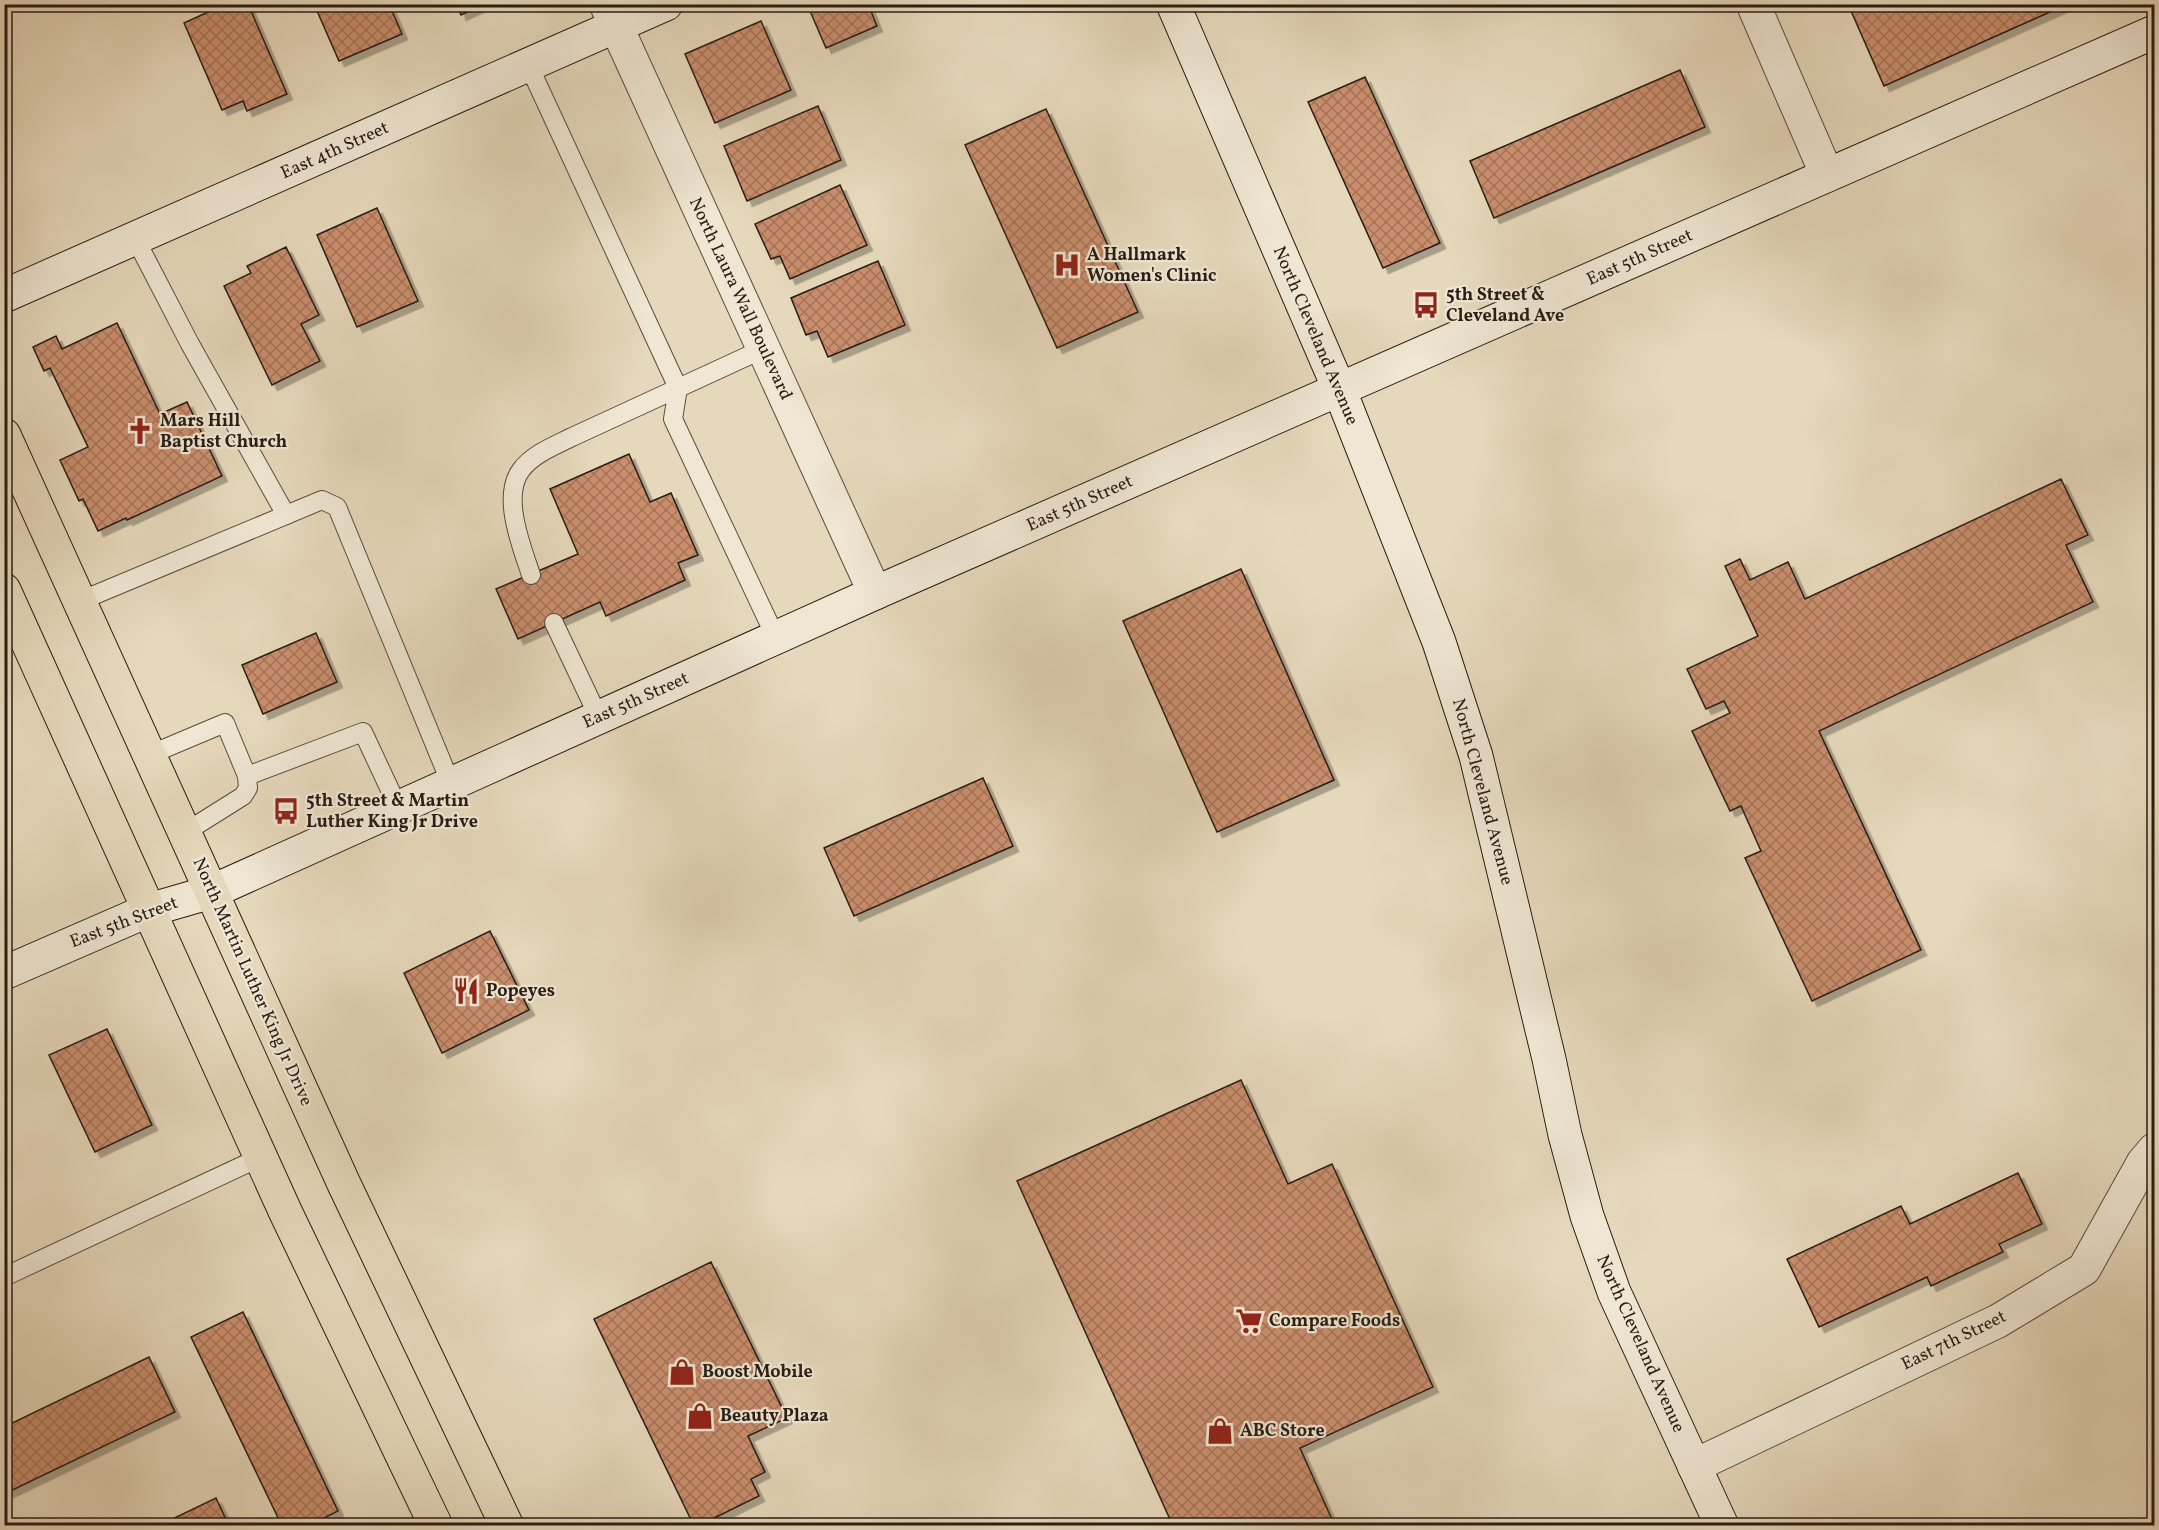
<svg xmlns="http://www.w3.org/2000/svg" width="2159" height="1530" font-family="Vollkorn,serif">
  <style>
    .building { fill: url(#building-cross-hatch); stroke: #281c14; stroke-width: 1.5; filter: url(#shadow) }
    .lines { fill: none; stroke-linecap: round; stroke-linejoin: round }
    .lane-casing { stroke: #584b3e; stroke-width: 20 }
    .street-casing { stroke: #584b3e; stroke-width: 35 }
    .secondary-casing { stroke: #281c14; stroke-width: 35 }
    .primary-casing { stroke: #281c14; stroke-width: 35 }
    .lane { stroke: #efe6d3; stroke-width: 18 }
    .street { stroke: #efe6d3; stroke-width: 33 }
    .secondary { stroke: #efe6d3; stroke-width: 33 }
    .primary { stroke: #e6d8bb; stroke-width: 33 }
    .labels { text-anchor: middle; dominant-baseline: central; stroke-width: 4.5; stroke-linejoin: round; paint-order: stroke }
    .street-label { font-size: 18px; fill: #281c14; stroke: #efe6d3 }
    .poi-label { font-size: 18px; font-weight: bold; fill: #281c14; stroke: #efe6d3; text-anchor: start }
  </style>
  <defs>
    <pattern id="building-cross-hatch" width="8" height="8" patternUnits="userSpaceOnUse" patternTransform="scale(1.5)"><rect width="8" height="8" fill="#ca8e6d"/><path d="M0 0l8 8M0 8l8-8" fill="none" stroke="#a47358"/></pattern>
    <filter id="shadow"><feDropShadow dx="5.5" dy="5.5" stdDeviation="0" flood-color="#0004"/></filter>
  </defs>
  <rect width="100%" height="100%" fill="#e6d8bb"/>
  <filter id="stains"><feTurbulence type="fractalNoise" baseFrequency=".00333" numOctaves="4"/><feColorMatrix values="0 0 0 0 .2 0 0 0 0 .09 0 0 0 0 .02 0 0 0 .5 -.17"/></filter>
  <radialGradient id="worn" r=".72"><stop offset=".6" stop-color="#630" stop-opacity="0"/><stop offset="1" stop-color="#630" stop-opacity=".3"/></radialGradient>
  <g class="building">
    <path d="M 226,4 L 248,4 L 287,94 L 247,111 L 243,101 L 222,110 L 184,23 Z"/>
    <path d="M 314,4 L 389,4 L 402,34 L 339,61 Z"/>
    <path d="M 457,4 L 484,4 L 461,15 Z"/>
    <path d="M 807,4 L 868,4 L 877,26 L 826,48 Z"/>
    <path d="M 1848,4 L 2068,4 L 1884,86 Z"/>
    <path d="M 761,21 L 791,90 L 715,123 L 685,54 Z"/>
    <path d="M 1680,70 L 1705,127 L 1494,218 L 1470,161 Z"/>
    <path d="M 1365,77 L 1440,243 L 1383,268 L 1308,102 Z"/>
    <path d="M 818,106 L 841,160 L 747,201 L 724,146 Z"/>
    <path d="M 1046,109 L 1138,312 L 1057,348 L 965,145 Z"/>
    <path d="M 840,185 L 867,245 L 790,279 L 780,256 L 771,259 L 755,224 Z"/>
    <path d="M 377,208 L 418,301 L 357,327 L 317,235 Z"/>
    <path d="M 286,247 L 319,315 L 301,324 L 320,361 L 272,385 L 224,286 L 251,273 L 247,266 Z"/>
    <path d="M 878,261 L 905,325 L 828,357 L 817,331 L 806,335 L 791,298 Z"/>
    <path d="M 117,323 L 160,414 L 187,402 L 222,476 L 127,520 L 126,518 L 98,531 L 83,499 L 79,501 L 60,460 L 88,447 L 50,368 L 44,371 L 33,347 L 56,336 L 62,349 Z"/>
    <path d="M 629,454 L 650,502 L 671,493 L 698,555 L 678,563 L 685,580 L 606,616 L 600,602 L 518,639 L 496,589 L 578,554 L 550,489 Z"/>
    <path d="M 2061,479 L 2088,535 L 2066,545 L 2093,602 L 1819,731 L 1921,950 L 1812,1001 L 1745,858 L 1761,851 L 1741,806 L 1730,811 L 1692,731 L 1730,713 L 1724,701 L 1706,709 L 1687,669 L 1758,636 L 1725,566 L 1740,559 L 1750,580 L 1788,562 L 1805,599 Z"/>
    <path d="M 1241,569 L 1334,780 L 1217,832 L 1123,621 Z"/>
    <path d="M 316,633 L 337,682 L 263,714 L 242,665 Z"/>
    <path d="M 983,778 L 1013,846 L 854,916 L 824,848 Z"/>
    <path d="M 490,931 L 529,1010 L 442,1053 L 404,973 Z"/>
    <path d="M 107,1029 L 152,1125 L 95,1152 L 49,1055 Z"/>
    <path d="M 1241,1080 L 1288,1184 L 1332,1164 L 1433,1387 L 1300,1448 L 1335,1526 L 1173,1526 L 1017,1181 Z"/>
    <path d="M 2018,1173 L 2042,1224 L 1999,1244 L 2003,1252 L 1931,1286 L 1927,1277 L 1819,1327 L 1787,1259 L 1901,1206 L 1910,1224 Z"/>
    <path d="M 711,1262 L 787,1418 L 748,1436 L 765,1472 L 751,1479 L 759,1496 L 698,1526 L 694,1526 L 594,1319 Z"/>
    <path d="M 243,1312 L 338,1511 L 308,1526 L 282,1526 L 191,1337 Z"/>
    <path d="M 149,1357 L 175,1412 L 4,1494 L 4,1427 Z"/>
    <path d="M 216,1498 L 229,1526 L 158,1526 Z"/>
  </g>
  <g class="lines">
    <defs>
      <g id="lane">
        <path d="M 529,66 L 678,388 L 673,419 L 776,638"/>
        <path d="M 135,238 L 190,344 L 286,515"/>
        <path d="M 531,575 C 522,547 501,497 521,470 C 533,454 554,446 572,437 L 763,349"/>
        <path d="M 80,601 L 322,500 L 337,507 L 451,784"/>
        <path d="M 554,623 L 599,718"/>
        <path d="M 149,755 L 225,723 L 247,776 L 363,732 L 398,807"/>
        <path d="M 184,833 L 243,796 L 248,788 L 247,776"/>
        <path d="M 4,1277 L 261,1157"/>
      </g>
      <g id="street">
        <path d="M 606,4 L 875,593"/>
        <path d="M 1753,4 L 1827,175"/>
        <path d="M 1694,1466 L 1998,1321 L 2084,1269 L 2143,1163 L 2154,1150"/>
      </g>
      <g id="secondary">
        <path d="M 1173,4 L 1340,391 L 1439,642 L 1476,756 L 1549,1059 L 1565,1135 L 1587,1216 L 1614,1292 L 1722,1526"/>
        <path d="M 4,296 L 666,4"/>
        <path d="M 4,973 L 149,910 L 211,892 L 875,593 L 2154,32"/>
      </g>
      <g id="primary">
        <path d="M 4,435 L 344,1184 L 507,1526"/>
        <path d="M 4,590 L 285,1211 L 436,1526"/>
      </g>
    </defs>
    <use href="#lane" class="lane-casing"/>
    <use href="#street" class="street-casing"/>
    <use href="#secondary" class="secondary-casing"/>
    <use href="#primary" class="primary-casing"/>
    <use href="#lane" class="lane"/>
    <use href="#street" class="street"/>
    <use href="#secondary" class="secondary"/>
    <use href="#primary" class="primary"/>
  </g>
  <defs>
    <symbol id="hospital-bare" viewBox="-9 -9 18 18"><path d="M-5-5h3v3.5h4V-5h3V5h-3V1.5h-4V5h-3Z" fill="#8f2418" stroke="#efe6d3" stroke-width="2.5" paint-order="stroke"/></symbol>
    <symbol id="bus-bare" viewBox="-9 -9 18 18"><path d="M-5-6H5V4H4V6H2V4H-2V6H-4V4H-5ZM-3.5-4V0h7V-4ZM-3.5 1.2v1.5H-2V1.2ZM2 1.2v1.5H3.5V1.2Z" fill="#8f2418" stroke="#efe6d3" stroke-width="2.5" paint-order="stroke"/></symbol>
    <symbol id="church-bare" viewBox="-9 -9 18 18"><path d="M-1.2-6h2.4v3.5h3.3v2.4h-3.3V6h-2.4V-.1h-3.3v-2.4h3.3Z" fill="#8f2418" stroke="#efe6d3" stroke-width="2.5" paint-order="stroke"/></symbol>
    <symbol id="restaurant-bare" viewBox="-9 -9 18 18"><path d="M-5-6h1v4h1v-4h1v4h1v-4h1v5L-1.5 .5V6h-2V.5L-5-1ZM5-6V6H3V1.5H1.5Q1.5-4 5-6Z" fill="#8f2418" stroke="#efe6d3" stroke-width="2.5" paint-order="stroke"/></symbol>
    <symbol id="supermarket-bare" viewBox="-9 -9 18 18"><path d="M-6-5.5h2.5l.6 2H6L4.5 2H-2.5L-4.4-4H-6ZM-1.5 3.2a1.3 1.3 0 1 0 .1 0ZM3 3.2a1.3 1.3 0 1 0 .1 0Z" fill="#8f2418" stroke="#efe6d3" stroke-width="2.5" paint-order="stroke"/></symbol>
    <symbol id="shop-bare" viewBox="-9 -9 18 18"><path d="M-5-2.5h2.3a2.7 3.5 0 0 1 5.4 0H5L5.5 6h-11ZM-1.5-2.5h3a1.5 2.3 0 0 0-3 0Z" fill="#8f2418" stroke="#efe6d3" stroke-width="2.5" paint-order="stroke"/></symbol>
  </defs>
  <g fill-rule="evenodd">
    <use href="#hospital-bare" x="1048" y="246" width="38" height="38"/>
    <use href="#bus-bare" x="1407" y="286" width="38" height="38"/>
    <use href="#church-bare" x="121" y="412" width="38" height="38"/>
    <use href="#bus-bare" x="267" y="792" width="38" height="38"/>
    <use href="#restaurant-bare" x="447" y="972" width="38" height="38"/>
    <use href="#supermarket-bare" x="1230" y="1302" width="38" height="38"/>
    <use href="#shop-bare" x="663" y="1353" width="38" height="38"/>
    <use href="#shop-bare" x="681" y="1397" width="38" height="38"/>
    <use href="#shop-bare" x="1201" y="1412" width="38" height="38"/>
  </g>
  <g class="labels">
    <g class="street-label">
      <text transform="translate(335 151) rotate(-24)">East 4th Street</text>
      <text transform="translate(1640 258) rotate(-24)">East 5th Street</text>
      <text transform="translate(740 299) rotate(65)">North Laura Wall Boulevard</text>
      <text transform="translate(1315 336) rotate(67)">North Cleveland Avenue</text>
      <text transform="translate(1080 504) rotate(-24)">East 5th Street</text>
      <text transform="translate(636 701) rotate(-24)">East 5th Street</text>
      <text transform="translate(1482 792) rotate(75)">North Cleveland Avenue</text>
      <text transform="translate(124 923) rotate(-21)">East 5th Street</text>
      <text transform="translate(252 982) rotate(66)">North Martin Luther King Jr Drive</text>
      <text transform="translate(1954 1341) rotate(-26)">East 7th Street</text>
      <text transform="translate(1640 1344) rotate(66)">North Cleveland Avenue</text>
    </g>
    <g class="poi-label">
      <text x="1087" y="255">A Hallmark<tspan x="1087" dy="21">Women's Clinic</tspan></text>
      <text x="1446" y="295">5th Street &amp;<tspan x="1446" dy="21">Cleveland Ave</tspan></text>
      <text x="160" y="421">Mars Hill<tspan x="160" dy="21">Baptist Church</tspan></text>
      <text x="306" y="801">5th Street &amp; Martin<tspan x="306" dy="21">Luther King Jr Drive</tspan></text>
      <text x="486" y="991">Popeyes</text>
      <text x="1269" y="1321">Compare Foods</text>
      <text x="702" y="1372">Boost Mobile</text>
      <text x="720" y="1416">Beauty Plaza</text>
      <text x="1240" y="1431">ABC Store</text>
    </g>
  </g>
  <rect width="2159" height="1530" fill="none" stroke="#e6d8bb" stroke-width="24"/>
  <rect x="6" y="6" width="2147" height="1518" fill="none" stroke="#281c14" stroke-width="3"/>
  <rect x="12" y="12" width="2135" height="1506" fill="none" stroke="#281c14" stroke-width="1.5"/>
  <rect width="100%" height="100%" filter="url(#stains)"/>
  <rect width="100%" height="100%" fill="url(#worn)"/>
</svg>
